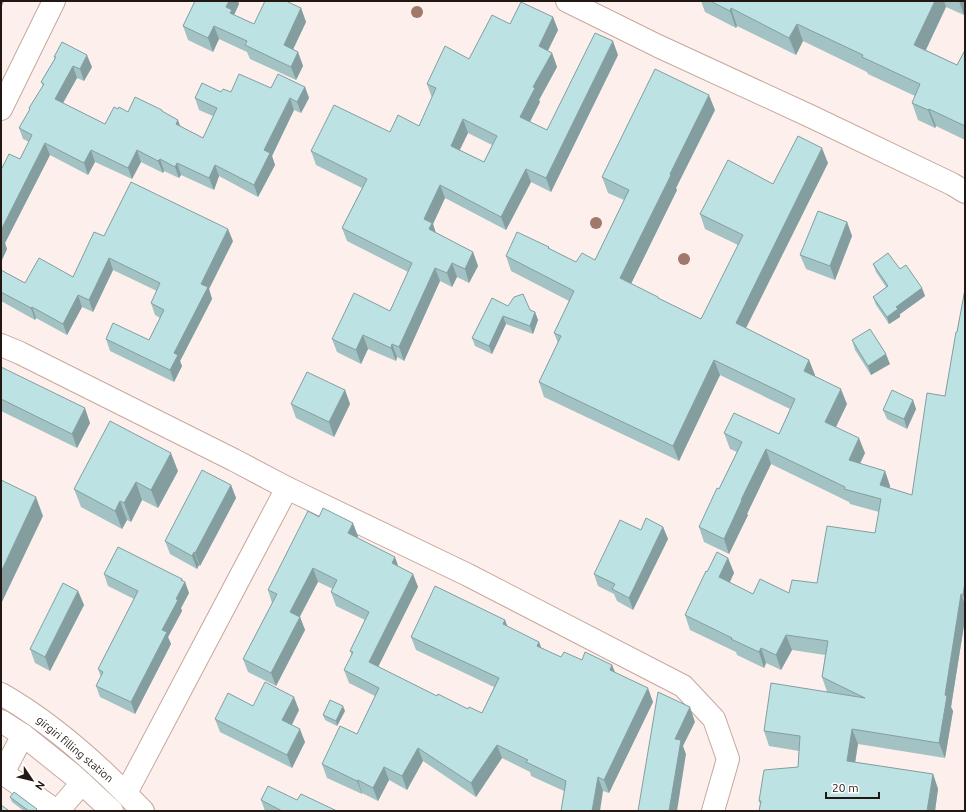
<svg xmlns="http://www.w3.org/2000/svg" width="966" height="812" font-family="Ubuntu,sans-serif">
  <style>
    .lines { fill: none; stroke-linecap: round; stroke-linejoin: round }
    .minor-casing { stroke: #c6a89d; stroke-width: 24 }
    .highway-casing { stroke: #c6a89d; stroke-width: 24 }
    .minor { stroke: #fff; stroke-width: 22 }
    .highway { stroke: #fff; stroke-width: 22 }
    .tree { fill: #a0796a }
    .wall { fill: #a3c2c4; fill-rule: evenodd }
    .shaded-wall { fill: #849ea0 }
    .building { fill: #bde2e4; stroke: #849ea0; fill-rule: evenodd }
    .labels { text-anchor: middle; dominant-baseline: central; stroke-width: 3.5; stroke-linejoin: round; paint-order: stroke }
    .street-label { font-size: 11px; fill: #221713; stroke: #fff }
  </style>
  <rect width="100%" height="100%" fill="#fdf0ec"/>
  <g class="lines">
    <defs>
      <g id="minor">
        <path d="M 567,1 L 658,46 L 810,116 L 952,184 L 965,192"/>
        <path d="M 1,109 L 54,1"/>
        <path d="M 1,345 L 20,353 L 234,460 L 287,488 L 468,575 L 683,686 L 714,719 L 728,759 L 713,811"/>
        <path d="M 23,735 L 3,773 L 56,811"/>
        <path d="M 126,793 L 287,488"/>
        <path d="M 58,811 L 82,783"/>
      </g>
      <g id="highway">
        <path d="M 1,694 C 54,724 101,767 143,811"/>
        <path d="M 1,721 L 23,735 L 73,775 L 112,811"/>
      </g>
    </defs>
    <use href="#minor" class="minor-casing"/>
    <use href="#highway" class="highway-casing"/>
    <use href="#minor" class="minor"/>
    <use href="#highway" class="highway"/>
  </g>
  <g class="tree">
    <circle cx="417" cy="12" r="6"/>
    <circle cx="596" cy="223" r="6"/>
    <circle cx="684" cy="259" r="6"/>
  </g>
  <g class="wall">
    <path d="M 195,1 L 238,1 L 239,4 L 234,15 L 254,24 L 301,8 L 306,22 L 293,49 L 298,52 L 303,66 L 296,80 L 250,59 L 247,52 L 219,39 L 213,52 L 188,40 L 183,26 Z"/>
    <path d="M 701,1 L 965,1 L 964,15 L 946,7 L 926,50 L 957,65 L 965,50 L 965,140 L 936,126 L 935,128 L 918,120 L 912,103 L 915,96 L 868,74 L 867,72 L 803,41 L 796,55 L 737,26 L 736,28 L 705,12 Z"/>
    <path d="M 553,17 L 558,30 L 548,51 L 552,53 L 557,67 L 539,100 L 540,102 L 530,122 L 547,130 L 618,55 L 551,192 L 531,182 L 506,230 L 445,198 L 433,224 L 436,233 L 473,252 L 478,266 L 469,283 L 457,277 L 452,287 L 440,281 L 404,361 L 397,357 L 396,361 L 368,349 L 361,364 L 337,352 L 332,339 L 390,311 L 408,272 L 347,241 L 342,228 L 362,188 L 316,165 L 311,151 L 419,126 L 432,98 L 427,84 L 469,59 L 510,24 ZM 468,133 L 492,145 L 484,162 L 460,150 Z"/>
    <path d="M 54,57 L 92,67 L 84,81 L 77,78 L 63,103 L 105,124 L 118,109 L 128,112 L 163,112 L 180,126 L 203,138 L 213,116 L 199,110 L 195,98 L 221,92 L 231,92 L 271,88 L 305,87 L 309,98 L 301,113 L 294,110 L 272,156 L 275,165 L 258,197 L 219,176 L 214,190 L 181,175 L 179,178 L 164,171 L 163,173 L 141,162 L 132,179 L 95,162 L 88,175 L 50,155 L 5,243 L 7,249 L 1,262 L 20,159 L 29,142 L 23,139 L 19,128 L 30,110 L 29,108 L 43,86 L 41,82 L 55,58 Z"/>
    <path d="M 715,110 L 676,188 L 677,190 L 631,284 L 658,297 L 659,299 L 701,319 L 738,245 L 705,229 L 700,214 L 773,184 L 828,163 L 746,328 L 809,360 L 815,376 L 847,404 L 836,427 L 865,453 L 860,464 L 885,471 L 890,486 L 890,488 L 912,495 L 945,396 L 965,289 L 965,619 L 951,707 L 953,711 L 945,758 L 858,744 L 855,762 L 933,774 L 938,789 L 935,811 L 759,811 L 760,804 L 759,801 L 798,767 L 799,751 L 769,746 L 764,731 L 827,692 L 822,677 L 825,655 L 792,650 L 781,670 L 766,663 L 764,668 L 737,655 L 736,652 L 690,630 L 685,615 L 707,572 L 728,558 L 734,573 L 729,582 L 753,594 L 789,593 L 817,583 L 875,533 L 879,512 L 850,504 L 849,502 L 771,464 L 747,514 L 748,515 L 729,554 L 704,542 L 699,527 L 719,489 L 737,452 L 730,449 L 724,433 L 779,434 L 790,409 L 720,375 L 679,461 L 544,397 L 539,382 L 558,343 L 554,333 L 569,301 L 511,271 L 506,256 L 549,247 L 550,249 L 576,262 L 595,260 L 624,200 L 608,193 L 602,177 Z"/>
    <path d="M 847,222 L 852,236 L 835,280 L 806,269 L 800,255 Z"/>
    <path d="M 104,236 L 233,241 L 209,289 L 212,299 L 180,361 L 182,366 L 174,382 L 110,351 L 106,339 L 149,340 L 160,318 L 155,315 L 151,303 L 157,291 L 113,270 L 93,312 L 82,307 L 67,335 L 36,318 L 35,320 L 1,301 L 1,270 L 25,283 L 73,277 Z"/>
    <path d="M 873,264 L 900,269 L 922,288 L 925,296 L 900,314 L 900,317 L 889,324 L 876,305 L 873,297 L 886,287 L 876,272 Z"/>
    <path d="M 508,306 L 530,310 L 535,312 L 538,320 L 533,334 L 506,324 L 492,354 L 475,346 L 472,338 Z"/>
    <path d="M 852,340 L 890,364 L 871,375 L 855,350 Z"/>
    <path d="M 1,367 L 90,423 L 77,448 L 1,411 Z"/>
    <path d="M 345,390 L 350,404 L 334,437 L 296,418 L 291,404 Z"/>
    <path d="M 913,400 L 916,409 L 907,429 L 887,419 L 883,410 Z"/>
    <path d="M 178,471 L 158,508 L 142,500 L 131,522 L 127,520 L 122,529 L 81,507 L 74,489 Z"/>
    <path d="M 231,485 L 236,498 L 200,566 L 199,565 L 197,569 L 170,554 L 165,541 Z"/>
    <path d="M 319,517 L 358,536 L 357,538 L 398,567 L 413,574 L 418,587 L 378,667 L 437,696 L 468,709 L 482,713 L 494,687 L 416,650 L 411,637 L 505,620 L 507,627 L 539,642 L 541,648 L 561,657 L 612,665 L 615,672 L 653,702 L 609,793 L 603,791 L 564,791 L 531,776 L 530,772 L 502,758 L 476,797 L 423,761 L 407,790 L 389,780 L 378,801 L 362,793 L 362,794 L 327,778 L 322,764 L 357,734 L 375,696 L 349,683 L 344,670 L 352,656 L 350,651 L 365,620 L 336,606 L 331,592 L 333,589 L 318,582 L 300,617 L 305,630 L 276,686 L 248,672 L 243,659 L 272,603 L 268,590 Z"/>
    <path d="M 663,527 L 668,539 L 633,610 L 617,601 L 614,594 L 598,586 L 594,574 Z"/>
    <path d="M 104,574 L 182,579 L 183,581 L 185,582 L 189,593 L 181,608 L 182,611 L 168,637 L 171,644 L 135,714 L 100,697 L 96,686 L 101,677 L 98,669 L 134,599 L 108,586 Z"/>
    <path d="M 78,591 L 84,605 L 50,671 L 35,663 L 30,649 Z"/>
    <path d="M 253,706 L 299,710 L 292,725 L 305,742 L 292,768 L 220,732 L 215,719 Z"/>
    <path d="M 345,711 L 337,726 L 325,720 L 323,715 Z"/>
    <path d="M 10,797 L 37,809 L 37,811 L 24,811 L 12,802 Z"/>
    <path d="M 261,800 L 297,800 L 337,811 L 265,811 Z"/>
  </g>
  <g class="shaded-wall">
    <path d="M 1,1 L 4,1 L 1,8 Z"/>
    <path d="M 229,1 L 238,1 L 239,4 L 234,15 L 237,23 L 226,7 Z"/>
    <path d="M 935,1 L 944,1 L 946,7 L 920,62 L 914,45 Z"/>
    <path d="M 959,1 L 965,1 L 965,12 L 964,15 Z"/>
    <path d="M 301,8 L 306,22 L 289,58 L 284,45 Z"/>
    <path d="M 731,8 L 737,26 L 736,28 L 730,11 Z"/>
    <path d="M 553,17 L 558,30 L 543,60 L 539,46 Z"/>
    <path d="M 797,24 L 803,41 L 796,55 L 789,38 Z"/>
    <path d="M 214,26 L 219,39 L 213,52 L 208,38 Z"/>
    <path d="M 613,41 L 618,55 L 551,192 L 546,178 Z"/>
    <path d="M 298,52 L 303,66 L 296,80 L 291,67 Z"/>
    <path d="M 552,53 L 557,67 L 539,100 L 540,102 L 525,131 L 520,117 L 533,87 Z"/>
    <path d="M 87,55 L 92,67 L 84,81 L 80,69 Z"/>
    <path d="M 73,66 L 77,78 L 59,110 L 55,99 Z"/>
    <path d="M 305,87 L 309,98 L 301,113 L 297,102 Z"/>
    <path d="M 709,95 L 715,110 L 676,188 L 677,190 L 626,294 L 620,278 L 670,174 Z"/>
    <path d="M 290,98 L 294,110 L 272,156 L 275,165 L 258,197 L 254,185 L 264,150 Z"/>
    <path d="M 929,109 L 936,126 L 935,128 L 928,110 Z"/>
    <path d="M 463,119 L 468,133 L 455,159 L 451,146 Z"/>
    <path d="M 178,120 L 182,131 L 176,124 Z"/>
    <path d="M 45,143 L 50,155 L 5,243 L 7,249 L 1,262 L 1,230 Z"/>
    <path d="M 822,148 L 828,163 L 741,338 L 736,323 Z"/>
    <path d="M 91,150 L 95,162 L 88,175 L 84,163 Z"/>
    <path d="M 137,150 L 141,162 L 132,179 L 128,168 Z"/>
    <path d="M 160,159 L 164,171 L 163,173 L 158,161 Z"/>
    <path d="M 177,163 L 181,175 L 179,178 L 175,167 Z"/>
    <path d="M 215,165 L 219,176 L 214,190 L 209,178 Z"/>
    <path d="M 526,169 L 531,182 L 506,230 L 501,217 Z"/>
    <path d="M 440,185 L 445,198 L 433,224 L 437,237 L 434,243 L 424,219 Z"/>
    <path d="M 847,222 L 852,236 L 835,280 L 830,266 Z"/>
    <path d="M 228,229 L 233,241 L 209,289 L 212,299 L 180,361 L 182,366 L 174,382 L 170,370 L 174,353 L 201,284 Z"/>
    <path d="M 473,252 L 478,266 L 469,283 L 465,269 Z"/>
    <path d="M 109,258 L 113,270 L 93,312 L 89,300 Z"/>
    <path d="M 452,263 L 457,277 L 452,287 L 447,273 Z"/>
    <path d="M 435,268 L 440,281 L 404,361 L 399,347 Z"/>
    <path d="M 922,288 L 925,296 L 900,314 L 900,317 L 889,324 L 887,317 L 896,307 Z"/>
    <path d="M 78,295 L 82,307 L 67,335 L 63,324 Z"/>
    <path d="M 32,307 L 36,318 L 35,320 L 31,308 Z"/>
    <path d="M 535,312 L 538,320 L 533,334 L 530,326 Z"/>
    <path d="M 503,316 L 506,324 L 492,354 L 489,346 Z"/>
    <path d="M 363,335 L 368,349 L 361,364 L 356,350 Z"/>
    <path d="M 392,344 L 397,357 L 396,361 L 391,348 Z"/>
    <path d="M 886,354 L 890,364 L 871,375 L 868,366 Z"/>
    <path d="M 714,360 L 720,375 L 679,461 L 673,446 Z"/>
    <path d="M 809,360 L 815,375 L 810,386 L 804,371 Z"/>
    <path d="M 841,389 L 847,404 L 831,437 L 825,422 Z"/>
    <path d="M 345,390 L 350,404 L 334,437 L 329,422 Z"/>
    <path d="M 913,400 L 916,409 L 907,429 L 904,419 Z"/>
    <path d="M 85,408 L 90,423 L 77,448 L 72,434 Z"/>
    <path d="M 859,438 L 865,453 L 854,475 L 849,460 Z"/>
    <path d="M 766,449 L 771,464 L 747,514 L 748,515 L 729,554 L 724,539 L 741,500 Z"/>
    <path d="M 171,453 L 178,471 L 158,508 L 151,490 Z"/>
    <path d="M 885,471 L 890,486 L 886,500 L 880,485 Z"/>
    <path d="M 136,482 L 142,500 L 131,522 L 124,503 Z"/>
    <path d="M 231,485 L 236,498 L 200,566 L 195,553 Z"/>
    <path d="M 36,497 L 43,516 L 1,604 L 1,572 Z"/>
    <path d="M 120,501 L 127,520 L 122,529 L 115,511 Z"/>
    <path d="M 353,523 L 358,536 L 353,547 L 348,533 Z"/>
    <path d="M 663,527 L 668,539 L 633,610 L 629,598 Z"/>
    <path d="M 194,552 L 199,565 L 197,569 L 192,556 Z"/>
    <path d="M 395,557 L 400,571 L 392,563 Z"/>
    <path d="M 728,558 L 734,573 L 725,593 L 719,577 Z"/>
    <path d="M 313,568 L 318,582 L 295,625 L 290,612 Z"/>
    <path d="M 413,574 L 418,587 L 374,675 L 369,662 Z"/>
    <path d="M 182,579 L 184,583 L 185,582 L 189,593 L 181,608 L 182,611 L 168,637 L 171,644 L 135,714 L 131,702 L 176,599 Z"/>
    <path d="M 965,582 L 965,600 L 963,595 Z"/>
    <path d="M 78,591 L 84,605 L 50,671 L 45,657 Z"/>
    <path d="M 961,594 L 965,605 L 965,619 L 951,707 L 953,711 L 945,758 L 939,743 L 945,695 Z"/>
    <path d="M 300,617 L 305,630 L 276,686 L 271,673 Z"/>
    <path d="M 505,620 L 510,633 L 503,624 Z"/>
    <path d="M 786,635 L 792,650 L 781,670 L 776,655 Z"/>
    <path d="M 539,642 L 544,655 L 537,646 Z"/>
    <path d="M 761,648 L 766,663 L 764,668 L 759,652 Z"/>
    <path d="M 612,665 L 617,678 L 610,670 Z"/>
    <path d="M 648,688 L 653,702 L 609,793 L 604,780 Z"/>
    <path d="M 294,697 L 299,710 L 287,734 L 282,720 Z"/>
    <path d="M 343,706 L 345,711 L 337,726 L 336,721 Z"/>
    <path d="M 690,707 L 695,722 L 683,746 L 686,754 L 677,811 L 669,811 L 675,739 Z"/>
    <path d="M 300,729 L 305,742 L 292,768 L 287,755 Z"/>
    <path d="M 852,729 L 858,744 L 853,776 L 847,761 Z"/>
    <path d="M 497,745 L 502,758 L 476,797 L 471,783 Z"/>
    <path d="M 418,748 L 423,761 L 407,790 L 402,776 Z"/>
    <path d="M 384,767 L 389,780 L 378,801 L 373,788 Z"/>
    <path d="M 933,774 L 938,789 L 935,811 L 927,811 Z"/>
    <path d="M 598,777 L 603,791 L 600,811 L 592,811 Z"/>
    <path d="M 358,780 L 362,793 L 362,794 L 357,781 Z"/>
  </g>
  <g class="building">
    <path d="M 195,1 L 229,1 L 226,7 L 232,10 L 230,13 L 254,24 L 265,1 L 286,1 L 301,8 L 284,45 L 298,52 L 291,67 L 245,45 L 247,41 L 214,26 L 208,38 L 183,26 Z"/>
    <path d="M 710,1 L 935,1 L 914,45 L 957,65 L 965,50 L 965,126 L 929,109 L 928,110 L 912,103 L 920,84 L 862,57 L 863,55 L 797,24 L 789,38 L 731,8 L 730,11 Z"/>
    <path d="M 521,2 L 553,17 L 539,46 L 552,53 L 533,87 L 535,88 L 520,117 L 547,130 L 595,33 L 613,41 L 546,178 L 526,169 L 501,217 L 440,185 L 424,219 L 432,223 L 429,229 L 473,252 L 465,269 L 452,263 L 447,273 L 435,268 L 399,347 L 392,344 L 391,348 L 363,335 L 356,350 L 332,339 L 354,293 L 390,311 L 412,263 L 342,228 L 367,179 L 311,151 L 334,105 L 390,132 L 398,115 L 419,126 L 436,88 L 427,84 L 445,46 L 469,59 L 492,15 L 510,24 ZM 463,119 L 497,136 L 484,162 L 451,146 Z"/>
    <path d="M 62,42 L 87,55 L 80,69 L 73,66 L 55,99 L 105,124 L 114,107 L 118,109 L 119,107 L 128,112 L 135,97 L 162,110 L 162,111 L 178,120 L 176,124 L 203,138 L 217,108 L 195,98 L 202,83 L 221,92 L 223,89 L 231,92 L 239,74 L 271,88 L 278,74 L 305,87 L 297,102 L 290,98 L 264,150 L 270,153 L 254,185 L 215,165 L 209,178 L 177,163 L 175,167 L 160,159 L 158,161 L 137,150 L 128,168 L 91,150 L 84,163 L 45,143 L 1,230 L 1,170 L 9,154 L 20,159 L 32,135 L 19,128 L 30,109 L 29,108 L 44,84 L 41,82 L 56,57 L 54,57 Z"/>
    <path d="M 655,69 L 709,95 L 670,174 L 671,175 L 620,278 L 658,297 L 658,298 L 701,319 L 743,235 L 700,214 L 728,160 L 773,184 L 798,136 L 822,148 L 736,323 L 809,360 L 804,371 L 841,389 L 825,422 L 859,438 L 849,460 L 885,471 L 880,485 L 912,495 L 927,393 L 945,396 L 956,332 L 957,332 L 965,289 L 965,582 L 963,595 L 961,594 L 945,695 L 947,696 L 939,743 L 852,729 L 847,761 L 933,774 L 927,811 L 759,811 L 761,801 L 759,801 L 764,770 L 798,767 L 800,736 L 764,731 L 771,683 L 865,698 L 822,677 L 828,641 L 786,635 L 776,655 L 761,648 L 759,652 L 731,639 L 732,638 L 685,615 L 706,571 L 707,572 L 717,552 L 728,558 L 719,577 L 753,594 L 760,579 L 789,593 L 792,580 L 817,583 L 827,526 L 875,533 L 881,499 L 844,489 L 845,487 L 766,449 L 741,500 L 742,500 L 724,539 L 699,527 L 717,488 L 719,489 L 742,442 L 724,433 L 734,413 L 779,434 L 795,399 L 714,360 L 673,446 L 539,382 L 561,336 L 554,333 L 574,291 L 506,256 L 517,232 L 549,247 L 548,248 L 576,262 L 582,253 L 595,260 L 629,190 L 602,177 Z"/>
    <path d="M 131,182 L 228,229 L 201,284 L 208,287 L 174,353 L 178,355 L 170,370 L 106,339 L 113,323 L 149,340 L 164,310 L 151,303 L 160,283 L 109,258 L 89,300 L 78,295 L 63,324 L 32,307 L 31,308 L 1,292 L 1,270 L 25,283 L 39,258 L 73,277 L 94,232 L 104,236 Z"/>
    <path d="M 818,211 L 847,222 L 830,266 L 800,255 Z"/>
    <path d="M 888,253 L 900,269 L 906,265 L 922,288 L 896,307 L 898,309 L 887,317 L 873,297 L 888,286 L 873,264 Z"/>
    <path d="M 523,294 L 530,310 L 535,312 L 530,326 L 503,316 L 489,346 L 472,338 L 492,298 L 508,306 L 514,297 Z"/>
    <path d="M 870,329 L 886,354 L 868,366 L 852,340 Z"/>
    <path d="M 1,367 L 85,408 L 72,434 L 1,399 Z"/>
    <path d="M 307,372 L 345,390 L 329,422 L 291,404 Z"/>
    <path d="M 892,390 L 913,400 L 904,419 L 883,410 Z"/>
    <path d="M 110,421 L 171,453 L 151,490 L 136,482 L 124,503 L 120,501 L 115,511 L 74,489 Z"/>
    <path d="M 202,470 L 231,485 L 195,553 L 194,552 L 192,556 L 165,541 Z"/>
    <path d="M 1,480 L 36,497 L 1,572 Z"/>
    <path d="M 323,508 L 353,523 L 348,533 L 395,557 L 392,563 L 413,574 L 369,662 L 437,696 L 438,694 L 468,709 L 469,707 L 482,713 L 499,678 L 411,637 L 435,586 L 505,620 L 503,624 L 539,642 L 537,646 L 561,657 L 564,652 L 582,660 L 585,652 L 612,665 L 610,670 L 648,688 L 604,780 L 598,777 L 592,811 L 561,811 L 566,781 L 526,762 L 528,760 L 497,745 L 471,783 L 418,748 L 402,776 L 384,767 L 373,788 L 358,780 L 357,781 L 322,764 L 340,726 L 357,734 L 379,688 L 344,670 L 353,652 L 350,651 L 369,612 L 331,592 L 337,580 L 313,568 L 290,612 L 300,617 L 271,673 L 243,659 L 277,594 L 268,590 L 308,511 L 319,517 Z"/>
    <path d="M 646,518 L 663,527 L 629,598 L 612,589 L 615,584 L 594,574 L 620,520 L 641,530 Z"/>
    <path d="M 118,547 L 182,579 L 181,580 L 185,582 L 176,599 L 178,600 L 162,630 L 167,632 L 131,702 L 96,686 L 103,672 L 98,669 L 138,591 L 104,574 Z"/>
    <path d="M 63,583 L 78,591 L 45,657 L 30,649 Z"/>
    <path d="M 265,682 L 294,697 L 282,720 L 300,729 L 287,755 L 215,719 L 228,693 L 253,706 Z"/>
    <path d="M 658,692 L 690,707 L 675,739 L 681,740 L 669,811 L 638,811 Z"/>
    <path d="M 330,700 L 343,706 L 336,721 L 323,715 Z"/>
    <path d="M 268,786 L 297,800 L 301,794 L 337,811 L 282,811 L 261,800 Z"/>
    <path d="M 14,792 L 37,809 L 35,811 L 29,811 L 10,797 Z"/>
    <path d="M 1,805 L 8,810 L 7,811 L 1,811 Z"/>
  </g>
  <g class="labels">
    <g class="street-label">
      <text transform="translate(75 749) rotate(40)">girgiri filling station</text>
    </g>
  </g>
  <rect width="966" height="812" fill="none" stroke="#221713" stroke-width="4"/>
  <g transform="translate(32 780) rotate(125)" stroke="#ffffff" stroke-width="3" paint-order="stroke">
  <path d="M0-3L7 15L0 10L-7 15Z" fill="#221713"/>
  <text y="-6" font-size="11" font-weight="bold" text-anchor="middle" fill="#221713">N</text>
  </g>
  <path d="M826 792v6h53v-6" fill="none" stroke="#221713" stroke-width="2"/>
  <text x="832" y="792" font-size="12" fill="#221713" stroke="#ffffff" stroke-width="3" paint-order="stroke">20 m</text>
</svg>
